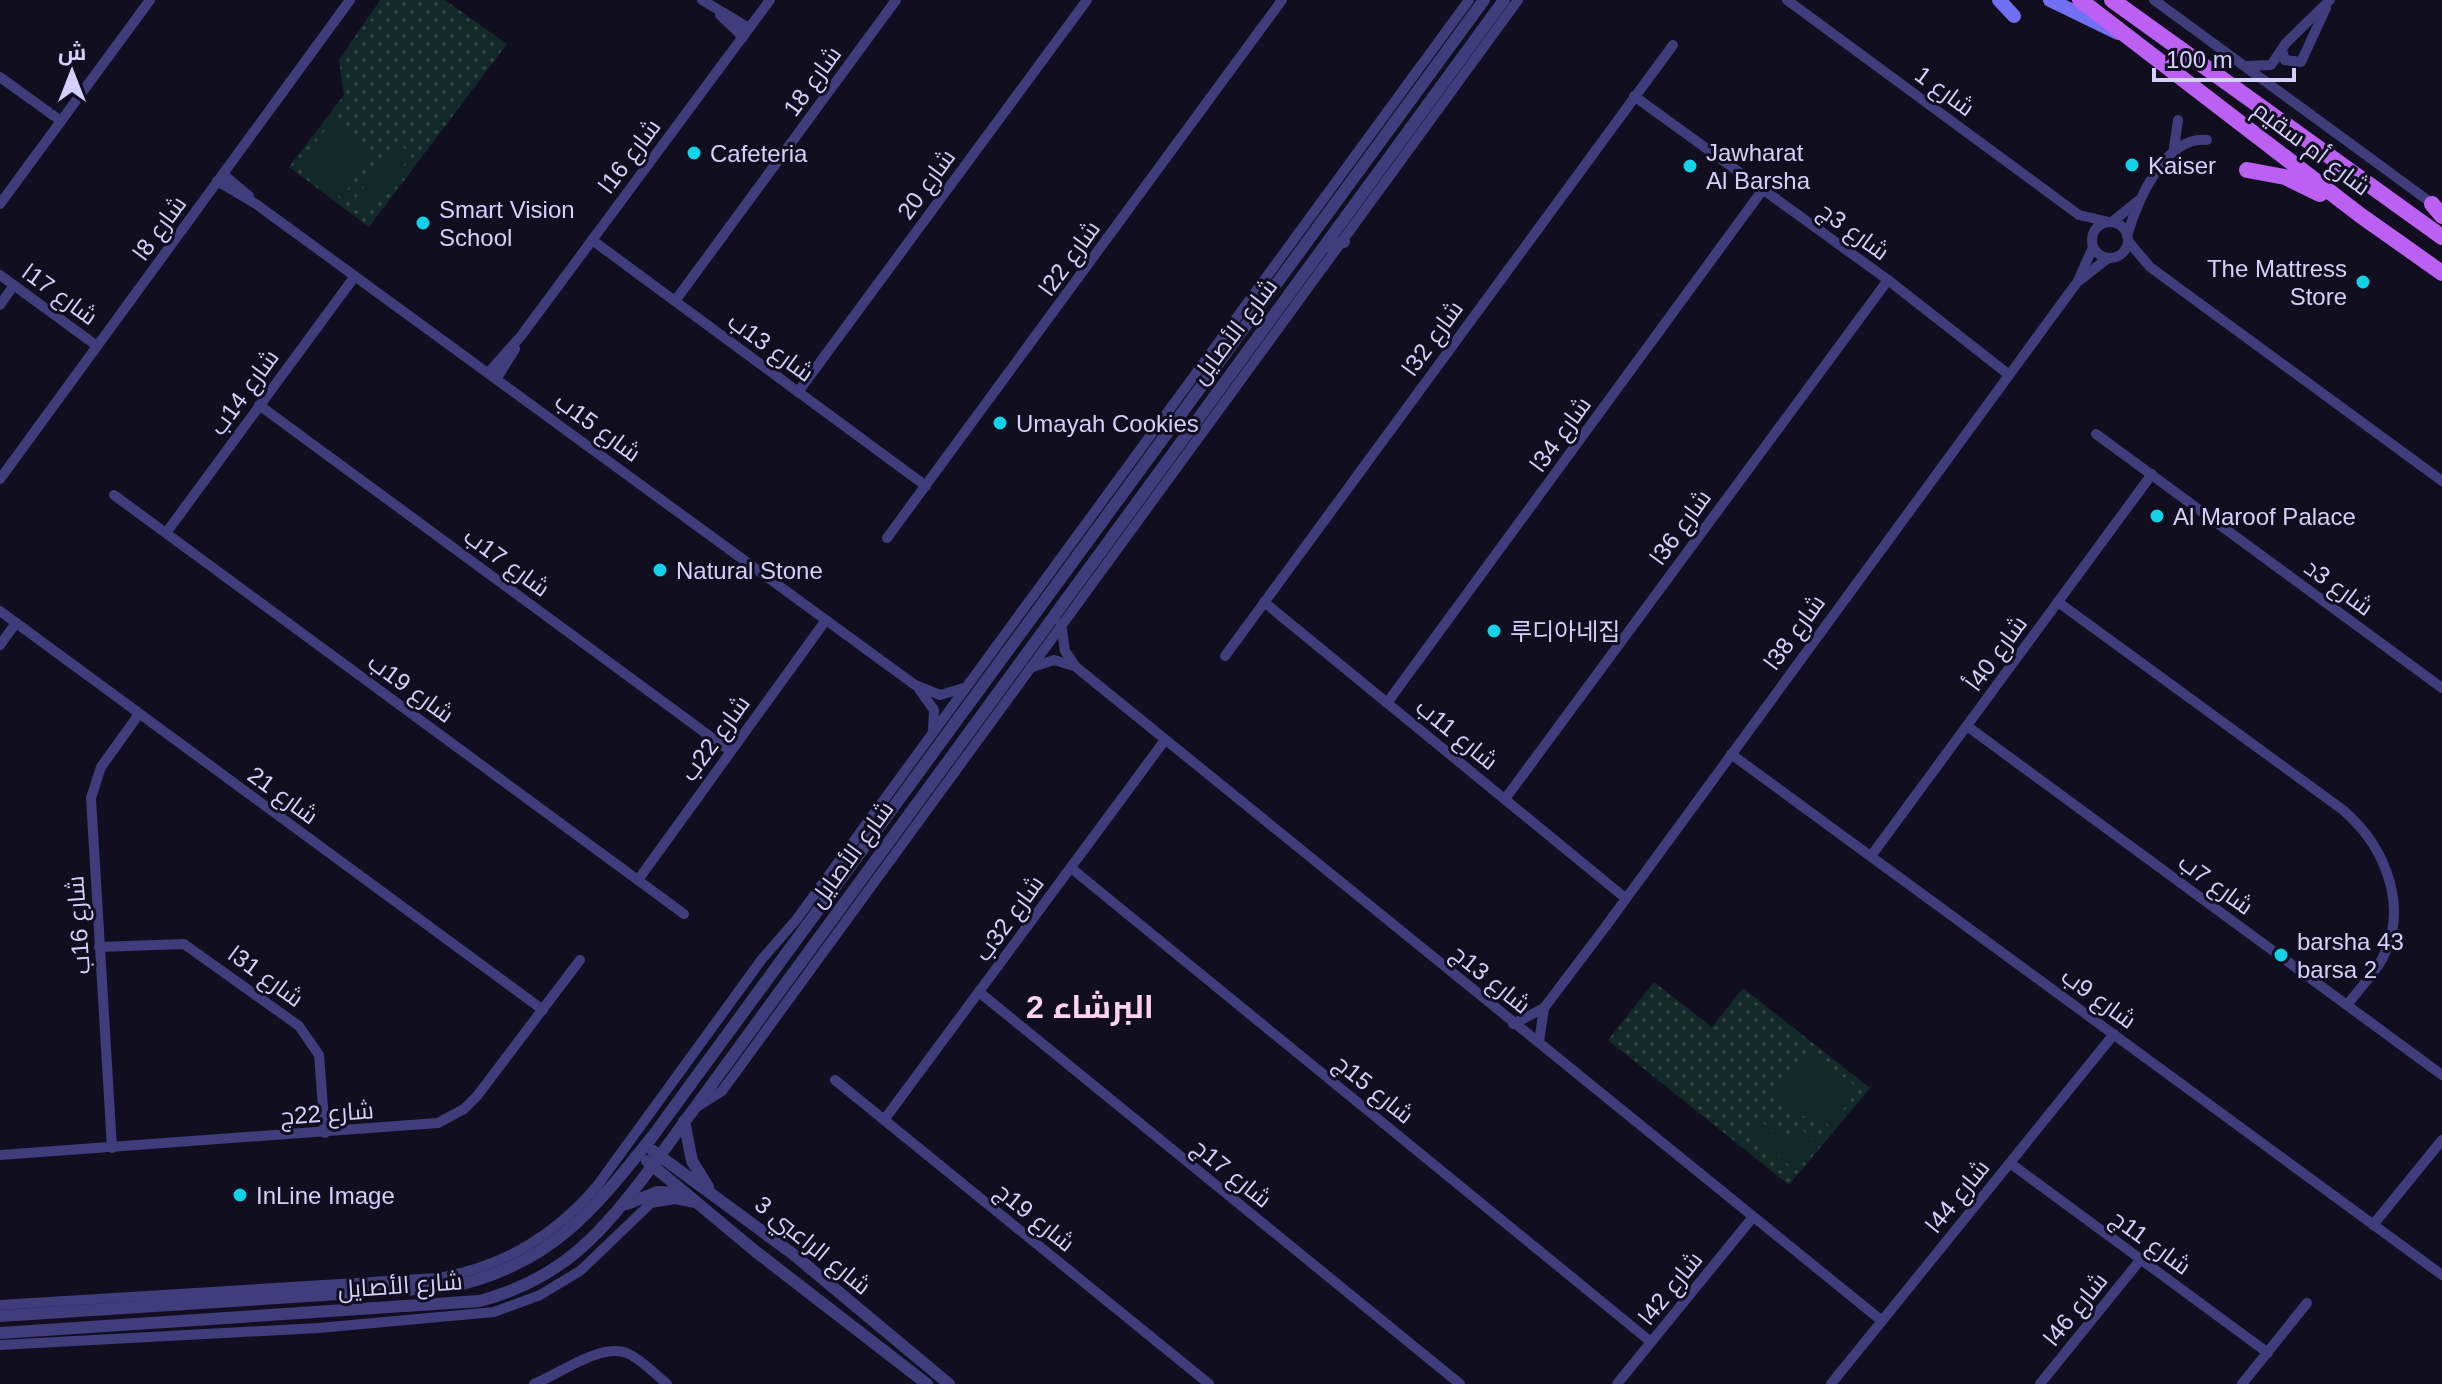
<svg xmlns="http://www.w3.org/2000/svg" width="2442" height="1384" font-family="Arial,Cairo,'Noto Sans KR',sans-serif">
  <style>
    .grass { fill: url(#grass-dots) }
    .pitch { fill: #122928 }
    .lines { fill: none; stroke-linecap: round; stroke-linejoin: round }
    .minor { stroke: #3f3d7b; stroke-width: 10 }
    .tertiary { stroke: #3f3d7b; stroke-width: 12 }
    .secondary { stroke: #716ff4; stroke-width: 14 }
    .primary { stroke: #bb60f3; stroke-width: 16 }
    .poi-dot { fill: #11d2e6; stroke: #110e1f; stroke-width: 3 }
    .labels { text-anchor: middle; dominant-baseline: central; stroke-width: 6; stroke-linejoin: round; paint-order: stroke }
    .street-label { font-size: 24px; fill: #d5d0fb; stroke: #110e1f }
    .poi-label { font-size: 24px; fill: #d5d0fb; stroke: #110e1f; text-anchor: start }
    .district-label { font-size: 32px; font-weight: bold; fill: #fcd2ed; stroke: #110e1f }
  </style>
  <defs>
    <pattern id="grass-dots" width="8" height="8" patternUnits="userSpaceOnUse" patternTransform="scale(2)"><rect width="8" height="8" fill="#122928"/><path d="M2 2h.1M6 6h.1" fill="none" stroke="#344748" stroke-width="1.8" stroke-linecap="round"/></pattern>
  </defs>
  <rect width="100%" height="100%" fill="#110e1f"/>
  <g class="grass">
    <path d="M 380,0 L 445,0 L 507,44 L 369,227 L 289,167 L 344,95 L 339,60 Z"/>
    <path d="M 1654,982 L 1712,1027 L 1743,988 L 1870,1088 L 1789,1185 L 1608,1040 Z"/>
  </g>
  <g class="pitch">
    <path d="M 332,121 L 372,152 L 342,198 L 299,165 Z"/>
    <path d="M 396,143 L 412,154 L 368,214 L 352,203 Z"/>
    <path d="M 1808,1050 L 1859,1089 L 1830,1126 L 1811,1111 L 1805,1117 L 1775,1094 Z"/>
    <path d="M 1759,1120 L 1783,1139 L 1770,1154 L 1747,1135 Z"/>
    <path d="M 1801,1129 L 1815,1141 L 1792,1167 L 1778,1156 Z"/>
  </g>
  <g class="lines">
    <g class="minor">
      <path d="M 702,0 L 749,28"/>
      <path d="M 1787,0 L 2079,215 L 2109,222"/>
      <path d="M 2154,0 L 2437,207"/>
      <path d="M 720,15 L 743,37"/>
      <path d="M 2282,50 L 2285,60 L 2301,62 L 2326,8"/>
      <path d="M 2248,66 L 2271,65 L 2286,43 L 2330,0"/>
      <path d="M 0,77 L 61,121"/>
      <path d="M 1634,96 L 1888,280 L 2008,374"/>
      <path d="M 2174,148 L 2178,120"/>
      <path d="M 223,174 L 249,196"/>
      <path d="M 217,181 L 256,204 L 915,685 L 940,695 L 964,688"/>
      <path d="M 0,204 L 150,0"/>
      <path d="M 2112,222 L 2138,201"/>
      <circle cx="2110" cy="240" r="18"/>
      <path d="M 2127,236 C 2137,202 2164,136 2207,140"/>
      <path d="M 592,240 L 926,486"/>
      <path d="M 2128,241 L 2150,267 L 2442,481"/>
      <path d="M 0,275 L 97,346"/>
      <path d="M 2080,280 L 2108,258"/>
      <path d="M 675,301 L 896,0"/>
      <path d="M 0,305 L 14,285"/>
      <path d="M 489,372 L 521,336 L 770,0"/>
      <path d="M 497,378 L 515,349"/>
      <path d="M 798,392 L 1087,0"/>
      <path d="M 259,405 L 730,751"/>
      <path d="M 2096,434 L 2442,688"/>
      <path d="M 0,479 L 350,0"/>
      <path d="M 114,495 L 684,914"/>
      <path d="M 166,533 L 355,276"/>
      <path d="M 887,538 L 1282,0"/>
      <path d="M 1264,602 L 1624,897"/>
      <path d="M 2058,602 L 2343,810 C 2387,848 2412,912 2378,966 C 2369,979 2357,992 2347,1005"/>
      <path d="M 0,611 L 543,1010"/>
      <path d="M 1061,623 L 1065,651 L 1076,667 L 1882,1321"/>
      <path d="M 0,645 L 16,623"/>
      <path d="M 1225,656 L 1673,45"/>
      <path d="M 1030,668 L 1054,660 L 1074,666"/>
      <path d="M 919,689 L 934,710 L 933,732"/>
      <path d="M 1387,703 L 1764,188"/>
      <path d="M 1967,726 L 2442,1075"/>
      <path d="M 1731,754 L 2442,1275"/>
      <path d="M 1505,799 L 1888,280"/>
      <path d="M 1871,856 L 2152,474"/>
      <path d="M 1071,868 L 1651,1342"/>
      <path d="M 638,880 L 826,620"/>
      <path d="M 99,947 L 184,944 L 299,1026 L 319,1055 L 325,1133"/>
      <path d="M 979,992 L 1460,1384"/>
      <path d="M 1513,1024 L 1544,1008 L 1603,930 L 2078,281 L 2093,247"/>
      <path d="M 1539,1042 L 1544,1008"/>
      <path d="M 835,1080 L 1209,1384"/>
      <path d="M 695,1108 L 722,1091 L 1518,0"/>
      <path d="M 884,1120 L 1165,740"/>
      <path d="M 112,1148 L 91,798 L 101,767 L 139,714"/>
      <path d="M 0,1155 L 438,1123 L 464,1109 L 477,1096 L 580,960"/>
      <path d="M 2010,1163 L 2268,1353"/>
      <path d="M 2373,1225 L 2442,1140"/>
      <path d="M 0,1305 L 437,1278 C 503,1267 554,1236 597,1186 L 762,959 L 796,920 L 1469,0"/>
      <path d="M 0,1345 L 319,1328 L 494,1312 L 540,1295 L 580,1271 L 651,1203 L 675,1199 L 695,1203"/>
      <path d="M 534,1384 C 560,1374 599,1343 627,1353 C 641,1359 655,1374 667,1384"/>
      <path d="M 1617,1384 L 1753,1217"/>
      <path d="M 1831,1384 L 2114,1034"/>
      <path d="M 2040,1384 L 2141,1259"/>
      <path d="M 2242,1384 L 2307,1303"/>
    </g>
    <g class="tertiary">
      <path d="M 1324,247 L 1344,242"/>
      <path d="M 684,1121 L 692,1161 L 708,1187"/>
      <path d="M 653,1151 L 793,1254 L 949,1384"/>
      <path d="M 647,1161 L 755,1251 L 927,1384"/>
      <path d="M 627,1204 L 657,1192 L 685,1193"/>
      <path d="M 0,1316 L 449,1287 C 550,1266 594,1210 655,1133 L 1484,0"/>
      <path d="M 0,1333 L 480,1301 C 564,1278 602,1233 653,1165 L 1504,0"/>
    </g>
    <g class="secondary">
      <path d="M 1999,0 L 2014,16"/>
      <path d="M 2050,0 L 2118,33"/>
    </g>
    <g class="primary">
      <path d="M 2080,0 L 2360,215 L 2442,273"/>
      <path d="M 2112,0 L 2442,237"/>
      <path d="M 2247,170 L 2285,177 L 2320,194"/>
      <path d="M 2432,204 L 2442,216"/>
    </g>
  </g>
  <g class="poi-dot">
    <circle cx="694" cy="153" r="8"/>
    <circle cx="2132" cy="165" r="8"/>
    <circle cx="1690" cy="166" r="8"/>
    <circle cx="423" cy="223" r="8"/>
    <circle cx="2363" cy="282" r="8"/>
    <circle cx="1000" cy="423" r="8"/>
    <circle cx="2157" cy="516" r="8"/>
    <circle cx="660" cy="570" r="8"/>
    <circle cx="1494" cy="631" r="8"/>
    <circle cx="2281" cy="955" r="8"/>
    <circle cx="240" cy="1195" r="8"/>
  </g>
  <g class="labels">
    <g class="street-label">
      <text transform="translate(812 81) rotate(-54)">شارع 18</text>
      <text transform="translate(1945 91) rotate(36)">شارع 1</text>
      <text transform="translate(2312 148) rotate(37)">شارع أم سقيم</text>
      <text transform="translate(629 156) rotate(-53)">شارع 16ا</text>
      <text transform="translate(926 184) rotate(-54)">شارع 20</text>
      <text transform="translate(159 228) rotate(-54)">شارع 8ا</text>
      <text transform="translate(1854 231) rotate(36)">شارع 3ج</text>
      <text transform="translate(1069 258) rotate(-54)">شارع 22ا</text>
      <text transform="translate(60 294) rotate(36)">شارع 17ا</text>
      <text transform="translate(1234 331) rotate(-53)">شارع الأصايل</text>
      <text transform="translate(1432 338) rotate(-54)">شارع 32ا</text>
      <text transform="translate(771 347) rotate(36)">شارع 13ب</text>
      <text transform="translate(244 392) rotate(-54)">شارع 14ب</text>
      <text transform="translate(598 427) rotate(36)">شارع 15ب</text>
      <text transform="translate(1560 434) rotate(-54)">شارع 34ا</text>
      <text transform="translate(1680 527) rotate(-54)">شارع 36ا</text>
      <text transform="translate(507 562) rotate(36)">شارع 17ب</text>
      <text transform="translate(2339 587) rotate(36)">شارع 3د</text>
      <text transform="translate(1794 632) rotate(-54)">شارع 38ا</text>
      <text transform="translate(1996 653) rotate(-54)">شارع 40أ</text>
      <text transform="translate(411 688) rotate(36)">شارع 19ب</text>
      <text transform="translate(1457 734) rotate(39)">شارع 11ب</text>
      <text transform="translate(715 738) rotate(-54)">شارع 22ب</text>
      <text transform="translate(283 795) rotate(36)">شارع 21</text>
      <text transform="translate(851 854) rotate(-54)">شارع الأصايل</text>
      <text transform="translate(2216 884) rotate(36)">شارع 7ب</text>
      <text transform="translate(1009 918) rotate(-54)">شارع 32ب</text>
      <text transform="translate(78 925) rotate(-94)">شارع 16ب</text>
      <text transform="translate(266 976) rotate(36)">شارع 31ا</text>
      <text transform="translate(1491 979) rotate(39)">شارع 13ج</text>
      <text transform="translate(2099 998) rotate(36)">شارع 9ب</text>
      <text transform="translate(1374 1089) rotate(39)">شارع 15ج</text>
      <text transform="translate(327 1113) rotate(-4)">شارع 22ج</text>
      <text transform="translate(1232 1173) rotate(39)">شارع 17ج</text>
      <text transform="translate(1957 1196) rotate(-51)">شارع 44ا</text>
      <text transform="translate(1035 1217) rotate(39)">شارع 19ج</text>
      <text transform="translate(2151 1242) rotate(36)">شارع 11ج</text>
      <text transform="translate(813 1245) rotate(39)">شارع الراعبي 3</text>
      <text transform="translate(400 1285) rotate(-4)">شارع الأصايل</text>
      <text transform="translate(1670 1288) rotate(-51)">شارع 42ا</text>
      <text transform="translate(2075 1309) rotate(-51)">شارع 46ا</text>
    </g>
    <g class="poi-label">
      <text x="1706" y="152">Jawharat<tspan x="1706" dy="28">Al Barsha</tspan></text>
      <text x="710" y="153">Cafeteria</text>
      <text x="2148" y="165">Kaiser</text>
      <text x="439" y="209">Smart Vision<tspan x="439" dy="28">School</tspan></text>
      <text x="2347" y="268" text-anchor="end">The Mattress<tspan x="2347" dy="28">Store</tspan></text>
      <text x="1016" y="423">Umayah Cookies</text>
      <text x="2173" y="516">Al Maroof Palace</text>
      <text x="676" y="570">Natural Stone</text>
      <text x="1510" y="631">루디아네집</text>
      <text x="2297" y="941">barsha 43<tspan x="2297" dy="28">barsa 2</tspan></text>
      <text x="256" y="1195">InLine Image</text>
    </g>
    <g class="district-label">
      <text x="1090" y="1007">البرشاء 2</text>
    </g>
  </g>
  <g transform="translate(72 72)" stroke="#110e1f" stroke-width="6" paint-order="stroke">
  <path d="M0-6L14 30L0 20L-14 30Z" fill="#d5d0fb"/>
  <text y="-12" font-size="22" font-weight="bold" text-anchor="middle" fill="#d5d0fb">ش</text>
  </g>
  <path d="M2154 68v12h140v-12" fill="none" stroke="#d5d0fb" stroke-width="4"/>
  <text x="2166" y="68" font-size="24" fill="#d5d0fb" stroke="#110e1f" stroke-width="6" paint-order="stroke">100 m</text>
</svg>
